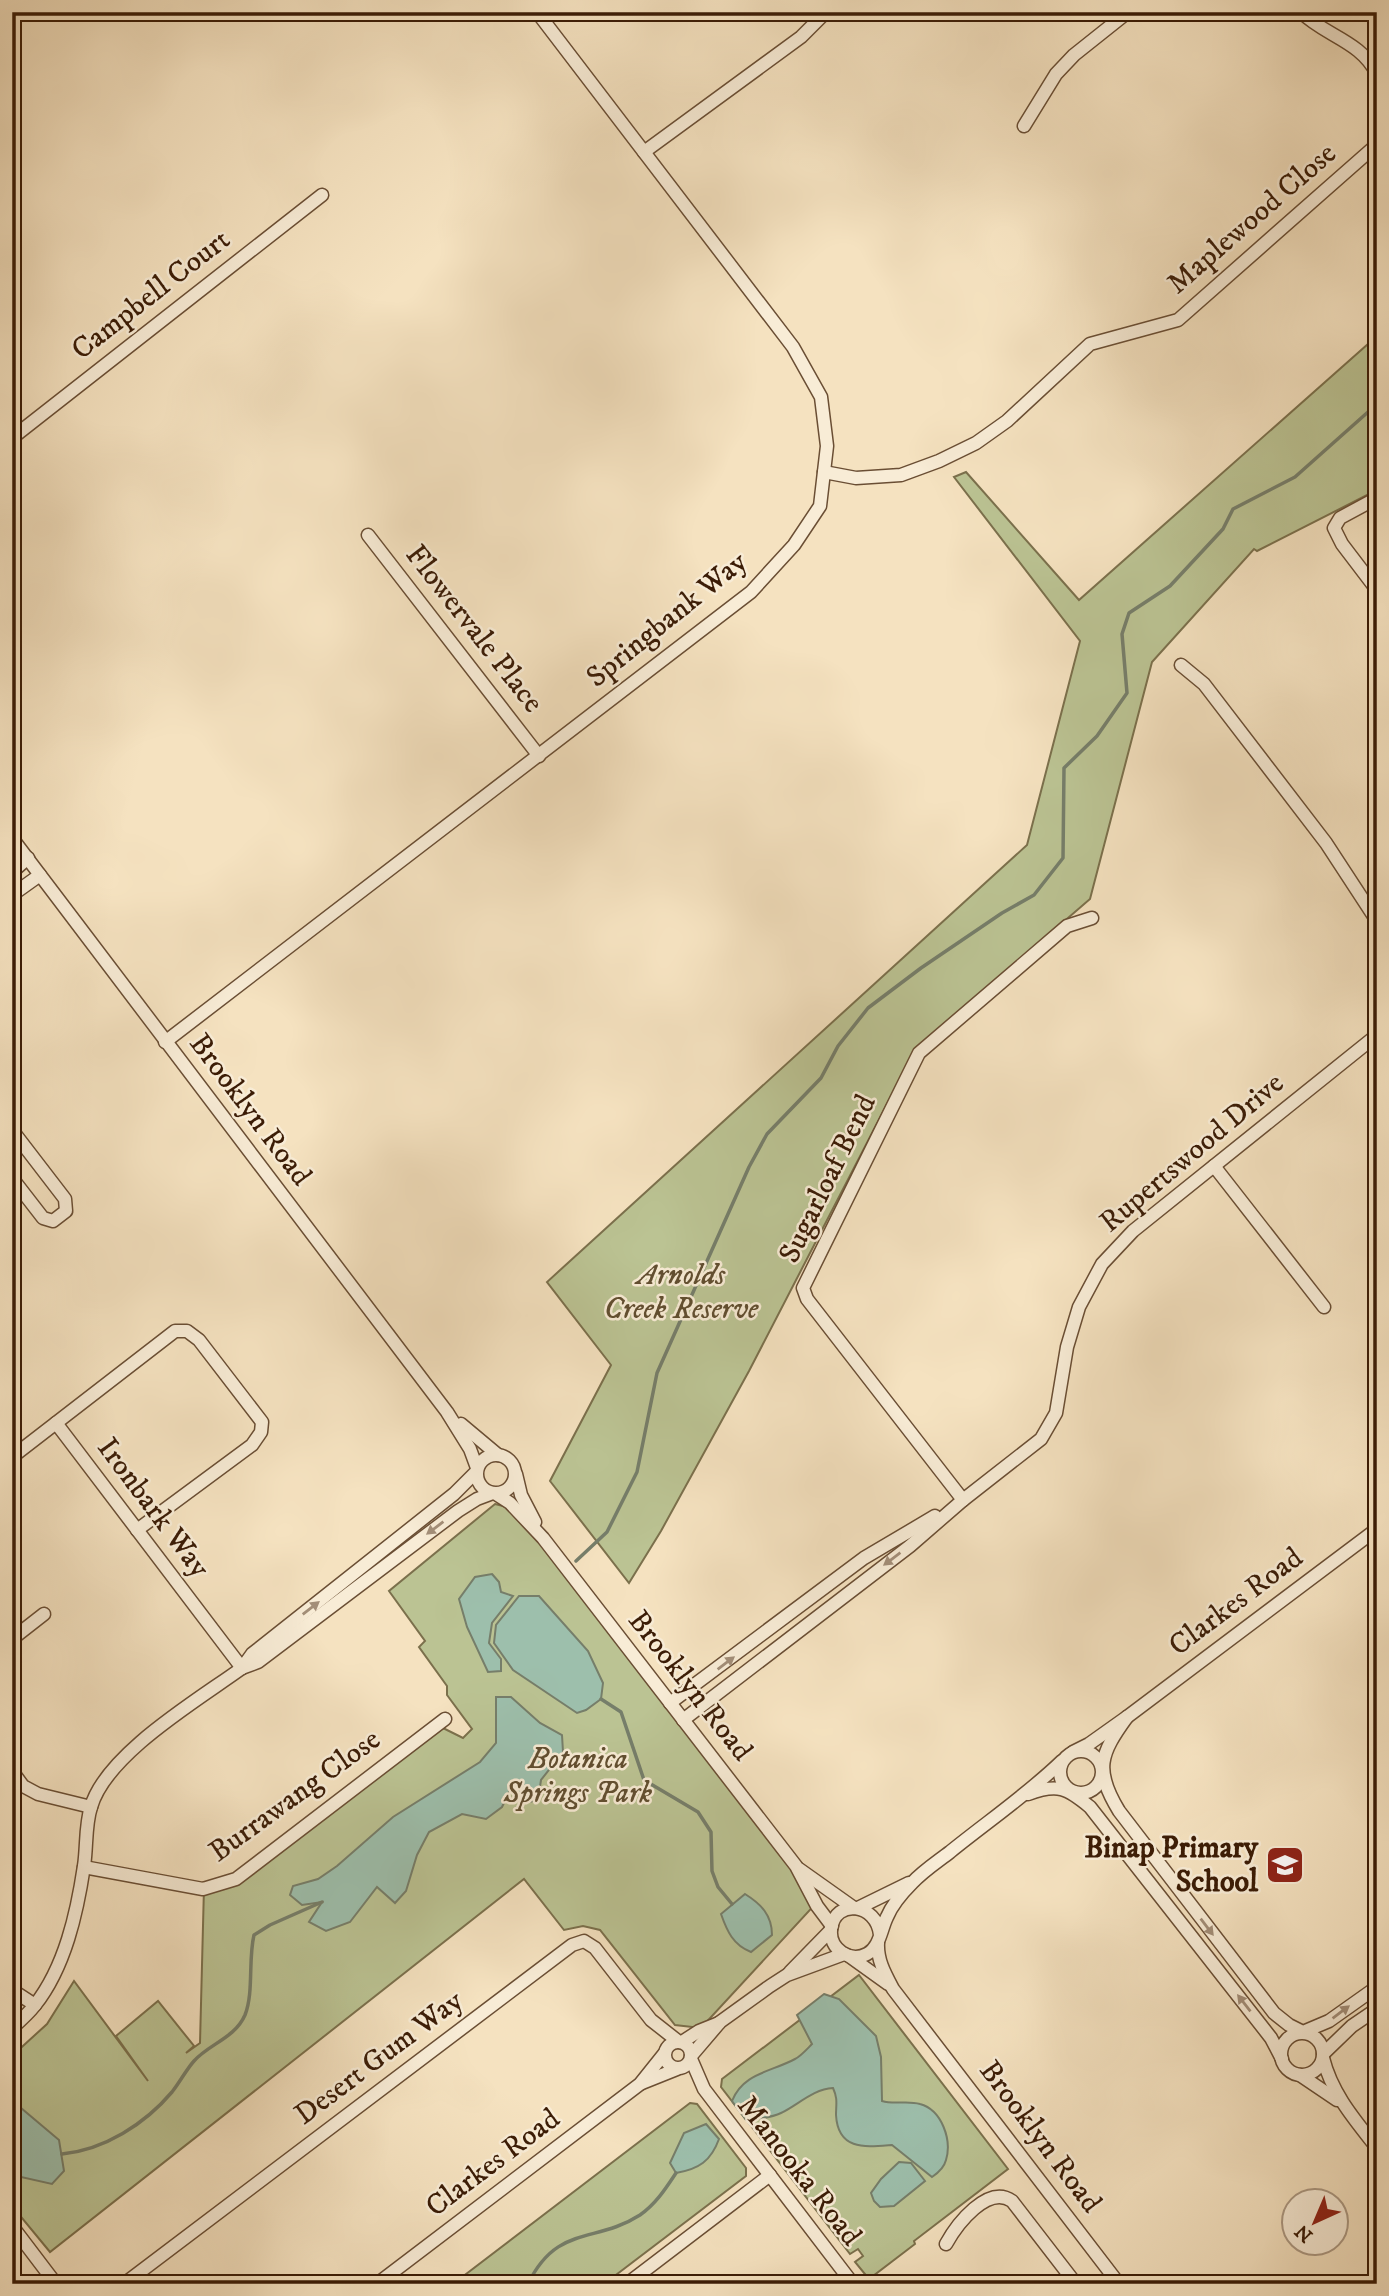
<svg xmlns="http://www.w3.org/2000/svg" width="1389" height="2296" font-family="'IM FELL DW Pica',serif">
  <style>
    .green { fill: #bbc393; stroke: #7b704c; stroke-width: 2 }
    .water { fill: #9dbfac; stroke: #767e6a; stroke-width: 2 }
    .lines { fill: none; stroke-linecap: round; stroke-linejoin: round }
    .stream { stroke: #767e6a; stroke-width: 3.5 }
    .minor-casing { stroke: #6a4e34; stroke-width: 15 }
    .minor { stroke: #f8ecd6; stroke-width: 12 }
    .oneway { fill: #a38e78 }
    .labels { text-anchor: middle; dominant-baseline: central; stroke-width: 5; stroke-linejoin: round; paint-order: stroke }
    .street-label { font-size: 30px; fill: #3b1c06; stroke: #f8ecd6 }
    .park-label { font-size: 30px; font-style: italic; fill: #614e30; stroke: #f8ecd6 }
    .poi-label { font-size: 30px; font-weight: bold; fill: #3b1c06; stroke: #f8ecd6; text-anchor: end }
  </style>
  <rect width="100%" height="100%" fill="#f5e2c0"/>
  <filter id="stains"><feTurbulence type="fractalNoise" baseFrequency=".00286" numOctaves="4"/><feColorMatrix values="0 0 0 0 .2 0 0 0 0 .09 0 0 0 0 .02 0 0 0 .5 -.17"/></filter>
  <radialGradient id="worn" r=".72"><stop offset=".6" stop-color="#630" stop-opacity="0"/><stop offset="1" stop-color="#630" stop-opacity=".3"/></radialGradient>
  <g class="green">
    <path d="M 1377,336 L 1377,490 L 1257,551 L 1254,549 L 1152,662 L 1090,899 L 915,1050 L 749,1371 L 661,1531 L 629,1583 L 550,1481 L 611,1365 L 547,1282 L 1027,845 L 1080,641 L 954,477 L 966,472 L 1079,600 Z"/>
    <path d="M 495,1504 L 515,1509 L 820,1899 L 701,2028 L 675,2025 L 600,1930 L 583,1926 L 564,1930 L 524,1879 L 50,2252 L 12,2206 L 12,2056 L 47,2024 L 74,1981 L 148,2081 L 116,2036 L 158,2001 L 194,2046 L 186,2053 L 200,2043 L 204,1887 L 238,1883 L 443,1728 L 463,1738 L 472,1729 L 447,1695 L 447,1686 L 419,1647 L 425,1641 L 389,1591 Z"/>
    <path d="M 859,1975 L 1008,2169 L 914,2241 L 915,2244 L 869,2279 L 855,2262 L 863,2256 L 858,2249 L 850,2254 L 721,2087 L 722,2079 Z"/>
    <path d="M 690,2103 L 697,2104 L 746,2168 L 746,2176 L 604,2284 L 453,2284 Z"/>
  </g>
  <g class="water">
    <path d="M 492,1574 L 499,1582 L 501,1592 L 513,1596 L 492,1623 L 489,1643 L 501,1659 L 501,1671 L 488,1672 L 467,1627 L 459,1599 L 475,1577 Z"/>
    <path d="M 519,1596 L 539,1596 L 588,1651 L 603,1683 L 601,1699 L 586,1710 L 577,1713 L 513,1670 L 494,1643 L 496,1625 Z"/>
    <path d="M 496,1697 L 511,1697 L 540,1723 L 562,1735 L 563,1752 L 541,1780 L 538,1800 L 525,1803 L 511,1788 L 502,1807 L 486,1819 L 462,1814 L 429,1832 L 417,1855 L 406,1891 L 395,1903 L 377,1887 L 350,1922 L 326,1931 L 309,1922 L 322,1902 L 302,1905 L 290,1895 L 293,1886 L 318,1879 L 337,1866 L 393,1817 L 480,1762 L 496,1743 Z"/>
    <path d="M 745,1894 C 761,1904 772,1915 772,1935 L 751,1952 C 733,1945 727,1931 721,1914 Z"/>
    <path d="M 824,1994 L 839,1999 L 876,2036 L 881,2057 L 882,2101 C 895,2105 907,2100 920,2104 C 942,2110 952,2140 946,2160 C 944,2168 938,2173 932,2177 L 892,2145 C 866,2147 838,2151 836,2115 C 836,2104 838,2099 833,2088 C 813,2089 798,2105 781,2113 C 771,2118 757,2119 746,2120 L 732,2101 C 743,2073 771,2072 795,2059 C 801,2056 807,2049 812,2044 L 797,2015 Z"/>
    <path d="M 12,2107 L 21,2108 L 59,2140 L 64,2171 L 52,2184 L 12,2175 Z"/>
    <path d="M 706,2124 L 719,2139 C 711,2161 699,2169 676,2173 L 670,2163 L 684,2133 Z"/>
    <path d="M 899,2162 L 911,2163 L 925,2181 L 894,2206 L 880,2207 L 874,2201 L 871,2193 L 881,2179 Z"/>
  </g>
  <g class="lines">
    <g class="stream">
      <path d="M 576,1561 L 607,1532 L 637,1472 L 657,1373 L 749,1167 L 767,1134 L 821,1078 L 838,1046 L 868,1008 L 921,968 L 1002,913 L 1034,895 L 1063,858 L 1064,768 L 1097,736 L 1127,693 L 1122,634 L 1129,613 L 1170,586 L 1223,529 L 1233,509 L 1295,477 L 1377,404"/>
      <path d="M 601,1699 L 621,1712 L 644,1780 L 698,1812 L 711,1832 L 712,1871 L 718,1887 L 732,1904"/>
      <path d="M 62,2154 C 104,2150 145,2124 172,2092 C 180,2082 186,2070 194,2061 C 209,2044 235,2038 245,2015 C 254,1992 248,1960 254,1935 L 270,1925 L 322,1902"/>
      <path d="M 528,2284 C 557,2224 595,2244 640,2215 C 656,2204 666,2188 676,2173"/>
    </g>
    <defs>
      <g id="minor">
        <path d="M 1301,12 C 1325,36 1361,41 1377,74"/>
        <path d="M 1024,126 L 1056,74 L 1074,55 L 1128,12"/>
        <path d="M 644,152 L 801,37 L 821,17 L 823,12"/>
        <path d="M 12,438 L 322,195"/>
        <path d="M 824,472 L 856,478 L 901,475 L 939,461 L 976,443 L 1007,421 L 1090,344 L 1178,320 L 1373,148 L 1377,141"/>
        <path d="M 1377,498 L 1340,518 L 1334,528 L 1342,544 L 1377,590"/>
        <path d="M 368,535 L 539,756"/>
        <path d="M 1181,665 L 1204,684 L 1326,843 L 1377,921"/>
        <path d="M 12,838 L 447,1412 L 470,1449 L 477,1468"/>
        <path d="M 12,872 L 28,858"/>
        <path d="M 12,895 L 40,875"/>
        <path d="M 165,1042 L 751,592 L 794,545 L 820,506 L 827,446 L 821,397 L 793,347 L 537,12"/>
        <path d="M 12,1130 L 65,1199 L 66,1211 L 53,1221 L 43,1218 L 12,1178"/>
        <path d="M 1214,1166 L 1324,1307"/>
        <path d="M 56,1423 L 175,1331 L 187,1331 L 199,1340 L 262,1422 L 261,1432 L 252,1445 L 137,1530"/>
        <path d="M 461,1424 L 498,1455"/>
        <circle cx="496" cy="1474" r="19"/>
        <path d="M 12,1457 L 56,1423 L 242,1668"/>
        <path d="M 516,1474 L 521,1495 L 535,1522"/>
        <path d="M 496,1494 L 510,1503 L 543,1538 L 796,1866 L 817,1906 L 832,1926"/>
        <path d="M 963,1500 L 807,1299 L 803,1288 L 919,1053 L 1067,926 L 1092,918"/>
        <path d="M 12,1639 L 44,1614"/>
        <path d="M 242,1668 L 252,1654 L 454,1494 L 476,1472"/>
        <path d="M 670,1703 L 864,1558 L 935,1516"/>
        <path d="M 1127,1717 C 1100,1754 1094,1770 1119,1811 L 1274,2013 L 1289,2025 L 1303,2032 L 1329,2021 L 1377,1987"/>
        <path d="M 683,1720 L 910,1546 L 963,1500 L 1041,1439 L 1056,1413 L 1067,1347 L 1079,1307 L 1102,1264 L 1133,1231 L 1377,1035"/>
        <circle cx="1081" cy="1772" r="21"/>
        <path d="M 1073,1752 L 1089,1744 L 1127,1717 L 1377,1529"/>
        <path d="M 12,1771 L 23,1786 L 38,1794 L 91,1807"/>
        <path d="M 1028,1794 C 1058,1783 1067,1788 1090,1807 L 1271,2038 L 1282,2059"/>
        <path d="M 84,1867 L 203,1889 L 236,1879 L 445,1719"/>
        <path d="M 799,1869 L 854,1908"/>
        <path d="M 858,1908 L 909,1883"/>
        <path d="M 880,1935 C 877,1903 835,1898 831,1929 C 829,1949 850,1963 867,1954 C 880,1947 881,1929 887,1917 C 892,1905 903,1892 912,1883 C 923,1871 937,1862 950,1852 C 987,1822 1028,1794 1062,1761"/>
        <path d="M 878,1943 C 877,1960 885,1974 893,1989 L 1119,2284"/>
        <path d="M 849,1956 L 888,1984"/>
        <path d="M 790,1972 L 831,1930"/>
        <path d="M 12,1990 L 35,2005"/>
        <path d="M 12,2028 C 20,2021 28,2014 35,2005 C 65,1967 77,1913 84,1866 C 87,1847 85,1825 91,1807 C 106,1754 198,1700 242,1668 L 258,1662 L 458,1511 L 477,1499 L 493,1493"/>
        <circle cx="1302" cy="2054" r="21"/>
        <circle cx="678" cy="2055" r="13"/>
        <path d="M 682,2042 L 699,2031 L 719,2023"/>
        <path d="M 1323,2054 L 1352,2026 L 1377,2009"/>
        <path d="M 691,2056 L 720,2022 L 770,1986 L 787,1975 L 844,1954"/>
        <path d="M 1323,2058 C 1332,2094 1355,2120 1377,2148"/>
        <path d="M 691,2059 L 704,2089 L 853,2284"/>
        <path d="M 1300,2075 L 1337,2100"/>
        <path d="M 642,2083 L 677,2069"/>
        <path d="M 12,2226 L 56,2284"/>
        <path d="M 946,2244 C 957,2224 988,2184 1012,2201 L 1076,2284"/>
        <path d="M 124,2284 L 572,1945 L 584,1941 L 595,1948 L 651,2020 L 679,2042"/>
        <path d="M 377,2284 L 640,2084 L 664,2054"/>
        <path d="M 627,2284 L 770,2175"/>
      </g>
    </defs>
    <use href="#minor" class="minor-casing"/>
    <use href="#minor" class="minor"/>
  </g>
  <defs><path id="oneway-solid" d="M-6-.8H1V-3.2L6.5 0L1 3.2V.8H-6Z" transform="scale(1.75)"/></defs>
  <g class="oneway">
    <use href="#oneway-solid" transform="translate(435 1528) rotate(143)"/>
    <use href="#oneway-solid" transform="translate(892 1559) rotate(143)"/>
    <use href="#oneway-solid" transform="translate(311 1608) rotate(-38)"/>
    <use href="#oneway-solid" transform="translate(726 1663) rotate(-37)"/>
    <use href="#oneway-solid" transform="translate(1207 1927) rotate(53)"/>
    <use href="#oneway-solid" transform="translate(1244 2003) rotate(-128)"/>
    <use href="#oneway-solid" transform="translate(1341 2012) rotate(-37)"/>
  </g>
  <defs>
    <symbol id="school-square" viewBox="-11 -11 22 22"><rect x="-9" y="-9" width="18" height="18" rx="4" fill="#8f2418" stroke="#f8ecd6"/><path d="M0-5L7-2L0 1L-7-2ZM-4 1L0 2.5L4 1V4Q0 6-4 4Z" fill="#fff"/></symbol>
  </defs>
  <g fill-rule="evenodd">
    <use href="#school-square" x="1263" y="1843" width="44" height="44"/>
  </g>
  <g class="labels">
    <g class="street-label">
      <text transform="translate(1252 219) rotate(-41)">Maplewood Close</text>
      <text transform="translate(151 295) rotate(-38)">Campbell Court</text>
      <text transform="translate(667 620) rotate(-39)">Springbank Way</text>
      <text transform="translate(474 629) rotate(52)">Flowervale Place</text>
      <text transform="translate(250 1110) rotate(53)">Brooklyn Road</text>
      <text transform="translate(1192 1153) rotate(-40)">Rupertswood Drive</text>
      <text transform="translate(828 1179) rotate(-64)">Sugarloaf Bend</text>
      <text transform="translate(153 1508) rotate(53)">Ironbark Way</text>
      <text transform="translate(1236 1602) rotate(-37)">Clarkes Road</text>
      <text transform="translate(690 1686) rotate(52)">Brooklyn Road</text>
      <text transform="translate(295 1796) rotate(-36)">Burrawang Close</text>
      <text transform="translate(379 2058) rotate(-37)">Desert Gum Way</text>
      <text transform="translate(1040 2137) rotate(53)">Brooklyn Road</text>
      <text transform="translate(493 2163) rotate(-37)">Clarkes Road</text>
      <text transform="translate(799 2171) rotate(52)">Manooka Road</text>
    </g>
    <g class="park-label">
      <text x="681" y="1275">Arnolds<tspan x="681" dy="34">Creek Reserve</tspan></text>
      <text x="578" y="1759">Botanica<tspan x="578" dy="34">Springs Park</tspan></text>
    </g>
    <g class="poi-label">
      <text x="1258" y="1848">Binap Primary<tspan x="1258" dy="34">School</tspan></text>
    </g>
  </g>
  <rect width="1389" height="2296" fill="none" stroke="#f5e2c0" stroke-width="42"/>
  <rect x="14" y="14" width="1361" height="2268" fill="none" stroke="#3b1c06" stroke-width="3.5"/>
  <rect x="21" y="21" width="1347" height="2254" fill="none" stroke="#3b1c06" stroke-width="2"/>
  <g transform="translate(1315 2222) rotate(224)"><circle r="33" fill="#f8ecd6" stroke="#ac9983" stroke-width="2"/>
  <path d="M0-5L12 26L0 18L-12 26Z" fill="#8f2418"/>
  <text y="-10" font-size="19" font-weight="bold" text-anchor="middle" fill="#3b1c06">N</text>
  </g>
  <rect width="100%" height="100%" filter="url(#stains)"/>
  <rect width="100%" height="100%" fill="url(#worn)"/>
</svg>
